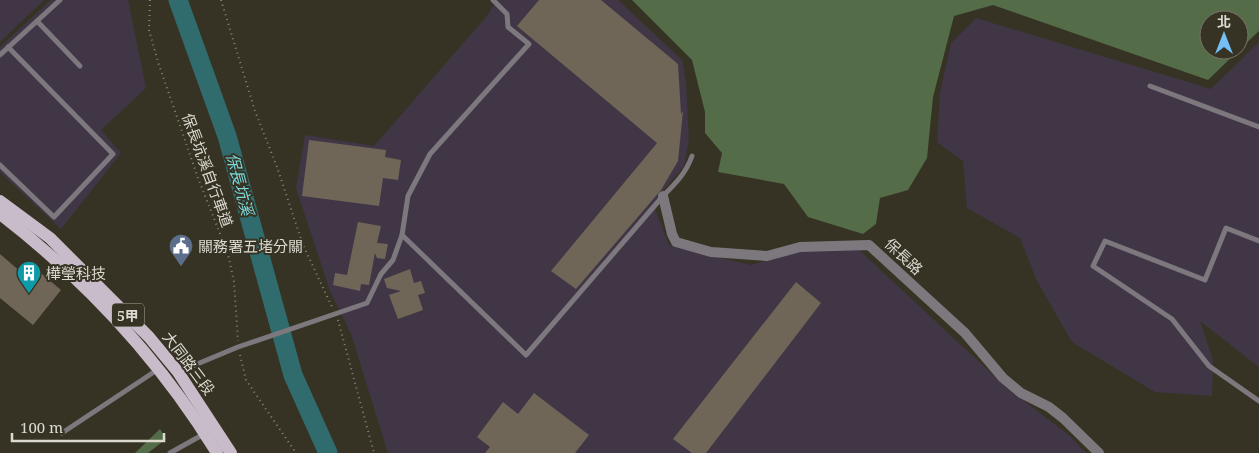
<svg xmlns="http://www.w3.org/2000/svg" width="1259" height="453" font-family="'Noto Serif','Noto Sans TC',serif">
  <style>
    .industrial { fill: #403646 }
    .forest { fill: #546c48 }
    .lines { fill: none; stroke-linecap: round; stroke-linejoin: round }
    .river { stroke: #306c6d; stroke-width: 19 }
    .building { fill: #706657 }
    .path { stroke: #888579; stroke-width: 2; stroke-dasharray: 1 4; stroke-linecap: butt }
    .service { stroke: #7d787e; stroke-width: 5 }
    .minor { stroke: #7d787e; stroke-width: 10 }
    .primary { stroke: #c8bcca; stroke-width: 12 }
    .labels { text-anchor: middle; dominant-baseline: central; stroke-width: 4; stroke-linejoin: round; paint-order: stroke }
    .shield { fill: #373324; stroke: #aaa79c; stroke-width: 1 }
    .shield-label { font-size: 14px; font-weight: bold; fill: #dbd9d0 }
    .street-label { font-size: 15px; fill: #dbd9d0; stroke: #373324 }
    .poi-label { font-size: 15px; fill: #dbd9d0; stroke: #373324; text-anchor: start }
    .water-label { font-size: 16px; font-style: italic; fill: #7adbdd; stroke: #373324 }
  </style>
  <rect width="100%" height="100%" fill="#373324"/>
  <g class="industrial">
    <path d="M 0,0 L 44,0 L 0,42 Z"/>
    <path d="M 51,0 L 128,0 L 146,88 L 101,130 L 121,153 L 61,229 L 0,172 L 0,47 Z"/>
    <path d="M 497,0 L 618,0 L 682,60 L 686,82 L 689,139 L 684,166 L 662,192 L 655,209 L 669,245 L 750,265 L 797,252 L 856,247 L 1007,388 L 1070,436 L 1086,453 L 388,453 L 351,334 L 330,291 L 296,188 L 305,135 L 374,146 L 486,17 Z"/>
    <path d="M 976,18 L 1211,89 L 1259,42 L 1259,367 L 1200,321 L 1213,360 L 1212,396 L 1155,392 L 1072,342 L 1037,281 L 1020,238 L 967,208 L 963,161 L 937,142 L 940,93 L 951,43 Z"/>
  </g>
  <g class="forest">
    <path d="M 632,0 L 1259,0 L 1259,31 L 1239,50 L 1239,20 L 1209,20 L 1209,50 L 1239,50 L 1208,80 L 993,5 L 954,16 L 933,97 L 927,158 L 908,190 L 880,198 L 876,224 L 863,234 L 808,217 L 784,184 L 718,172 L 722,153 L 705,133 L 705,112 L 692,60 Z"/>
    <path d="M 160,429 L 166,439 L 148,453 L 135,453 Z"/>
  </g>
  <g class="lines">
    <path class="river" d="M 178,0 L 227,136 L 293,375 L 328,453"/>
  </g>
  <g class="building">
    <path d="M 539,0 L 601,0 L 678,64 L 681,114 L 683,111 L 678,161 L 661,190 L 576,289 L 551,271 L 657,143 L 517,26 Z"/>
    <path d="M 309,140 L 386,150 L 385,157 L 401,160 L 398,180 L 383,178 L 379,206 L 302,196 Z"/>
    <path d="M 358,222 L 381,226 L 377,243 L 388,244 L 385,259 L 377,258 L 375,253 L 369,285 L 361,284 L 360,291 L 333,285 L 335,273 L 347,275 Z"/>
    <path d="M 0,254 L 22,273 L 30,264 L 61,290 L 33,325 L 0,298 Z"/>
    <path d="M 410,269 L 414,283 L 421,281 L 425,293 L 418,295 L 423,310 L 398,319 L 389,295 L 401,291 L 387,288 L 384,279 Z"/>
    <path d="M 796,282 L 821,303 L 706,453 L 692,453 L 673,439 Z"/>
    <path d="M 534,393 L 589,435 L 575,453 L 485,453 L 490,447 L 477,437 L 503,402 L 518,414 Z"/>
  </g>
  <g class="lines">
    <g class="path">
      <path d="M 150,0 L 149,30 L 158,62 L 198,178 L 228,254 L 234,282 L 238,341"/>
      <path d="M 221,0 L 255,111 L 277,167 L 303,245 L 332,307"/>
      <path d="M 338,320 L 374,453"/>
      <path d="M 240,355 L 246,380 L 296,453"/>
    </g>
    <g class="service">
      <path d="M 37,21 L 80,66"/>
      <path d="M 0,55 L 60,0"/>
      <path d="M 1150,86 L 1259,127"/>
      <path d="M 0,165 L 54,217 L 113,154 L 8,47"/>
      <path d="M 402,235 L 526,355 L 663,196 C 676,183 686,173 692,156"/>
      <path d="M 1259,241 L 1226,228 L 1205,280 L 1105,241 L 1093,266 L 1172,319 L 1209,366 L 1259,401"/>
      <path d="M 178,372 L 238,347 L 367,303 L 381,274 L 393,260 L 402,235 L 408,196 L 430,154 L 529,44 L 508,27 L 507,14 L 493,0"/>
      <path d="M 62,433 L 157,370"/>
      <path d="M 170,453 L 204,434"/>
    </g>
    <path class="minor" d="M 663,196 L 672,234 L 676,242 L 711,252 L 767,256 L 800,247 L 869,245 L 965,333 L 1003,378 L 1021,393 L 1049,407 L 1063,418 L 1099,453"/>
    <g class="primary">
      <path d="M 0,201 L 50,238 L 149,337 L 178,372 L 231,453"/>
      <path d="M 0,214 C 86,280 160,360 217,453"/>
    </g>
  </g>
  <defs>
    <symbol id="civic-pin" viewBox="-11 -11 22 30"><path d="M0 17L-7.5 6A9.5 9.5 0 1 1 7.5 6Z" fill="#5c6f8a" stroke="#373324"/><path d="M-.6-6.5H3V-4.5H.6V-3L4-1V1h2V6H-6V1h2V-1L-.6-3ZM-1.2 2.5V6h2.4V2.5Z" fill="#fff"/></symbol>
    <symbol id="building-pin" viewBox="-11 -11 22 30"><path d="M0 17L-7.5 6A9.5 9.5 0 1 1 7.5 6Z" fill="#0f9aa8" stroke="#373324"/><path d="M-4-6H4V6H1V3H-1V6H-4ZM-2.5-4.3h1.7v1.8h-1.7ZM.8-4.3h1.7v1.8H.8ZM-2.5-1h1.7V.8h-1.7ZM.8-1h1.7V.8H.8Z" fill="#fff"/></symbol>
  </defs>
  <g fill-rule="evenodd">
    <use href="#civic-pin" x="167" y="232" width="28" height="38"/>
    <use href="#building-pin" x="15" y="259" width="28" height="38"/>
  </g>
  <g class="labels">
    <rect class="shield" x="112" y="303.5" width="32" height="23" rx="4"/>
    <g class="shield-label">
      <text x="128" y="315">5甲</text>
    </g>
    <g class="street-label">
      <text transform="translate(208 170) rotate(70)">保長坑溪自行車道</text>
      <text transform="translate(904 256) rotate(43)">保長路</text>
      <text transform="translate(189 363) rotate(53)">大同路三段</text>
    </g>
    <g class="poi-label">
      <text x="198" y="246">關務署五堵分關</text>
      <text x="46" y="273">樺瑩科技</text>
    </g>
    <g class="water-label">
      <text transform="translate(240 184) rotate(75)">保長坑溪</text>
    </g>
  </g>
  <g transform="translate(1224 35)"><circle r="24" fill="#373324" stroke="#797569"/>
  <path d="M0-4L9 19L0 12L-9 19Z" fill="#74c0f6"/>
  <text y="-8" font-size="14" font-weight="bold" text-anchor="middle" fill="#dbd9d0">北</text>
  </g>
  <path d="M12 433v8h152v-8" fill="none" stroke="#dbd9d0" stroke-width="2.5"/>
  <text x="20" y="433" font-size="15" fill="#dbd9d0" stroke="#373324" stroke-width="4" paint-order="stroke">100 m</text>
</svg>
